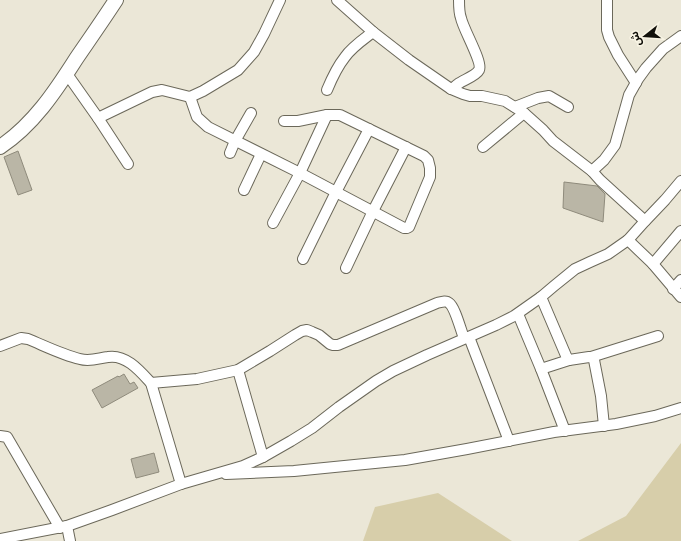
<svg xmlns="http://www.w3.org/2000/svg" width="681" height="541" font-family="Overpass,'Noto Sans Arabic',sans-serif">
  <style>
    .green { fill: #d7ceaa }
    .building { fill: #bab6a6; stroke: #8f8b7c }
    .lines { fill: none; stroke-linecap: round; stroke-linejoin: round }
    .minor-casing { stroke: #6b685a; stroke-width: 12 }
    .secondary-casing { stroke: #6b685a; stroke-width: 16 }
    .minor { stroke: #fff; stroke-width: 10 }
    .secondary { stroke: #fff; stroke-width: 14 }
  </style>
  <rect width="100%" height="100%" fill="#ebe7d7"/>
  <g class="green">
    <path d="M 681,443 L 681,541 L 578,541 L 626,516 Z"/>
    <path d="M 438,493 L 512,541 L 363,541 L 375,507 Z"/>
  </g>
  <g class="building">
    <path d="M 18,151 L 32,190 L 18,195 L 4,157 Z"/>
    <path d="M 564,182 L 597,186 L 605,194 L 603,222 L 563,208 Z"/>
    <path d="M 124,374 L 130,384 L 134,382 L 138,388 L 102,408 L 92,390 L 118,376 L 119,377 Z"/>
    <path d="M 154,453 L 159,472 L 136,478 L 131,459 Z"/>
  </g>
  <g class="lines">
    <defs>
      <g id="minor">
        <path d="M 337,0 L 373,32 L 409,60 L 451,89 L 463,94 L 470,96 L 482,96 L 505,101 L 524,113 L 543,130 L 553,141 L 592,171 L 600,180 L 645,221"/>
        <path d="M 607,0 L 607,30 L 609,37 L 618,55 L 636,83"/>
        <path d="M 67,74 L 98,118 L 152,92 L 162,90 L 190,97 L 203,91 L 238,70 L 254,52 L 264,34 L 280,0"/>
        <path d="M 451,89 C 454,88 456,85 458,84 C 463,80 476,76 479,70 C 483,62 463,29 461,18 C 459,13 459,6 459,0"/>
        <path d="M 327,90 C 332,78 337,67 345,57 C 352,47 364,39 373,32"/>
        <path d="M 190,97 L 197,117 L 208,127 L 300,173 L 404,228 L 407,228 L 409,227 L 430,177 L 430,168 L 428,160 L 424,156 L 340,115 L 327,115 L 298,121 L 284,121"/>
        <path d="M 515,107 L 538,98 L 549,96 L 568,107"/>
        <path d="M 98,118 L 128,164"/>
        <path d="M 483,147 L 524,113"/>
        <path d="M 230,153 L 235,141 L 251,113"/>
        <path d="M 592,171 L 604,160 L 615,145 L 629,95 L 638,79 L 646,68 L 663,49 L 681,36"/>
        <path d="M 244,190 L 261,154"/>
        <path d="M 273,223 L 300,173 L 327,115"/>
        <path d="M 628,240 L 653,264 L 681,297"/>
        <path d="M 303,259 L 336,192 L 369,129"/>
        <path d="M 653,264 L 681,231"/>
        <path d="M 346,268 L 373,211 L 406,147"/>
        <path d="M 673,289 L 681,280"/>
        <path d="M 541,297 L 567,358 L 569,360 L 589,357 L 591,357 L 594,360 L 601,396 L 604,426"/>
        <path d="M 518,314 L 541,369 L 565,431"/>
        <path d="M 469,337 L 509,441"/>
        <path d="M 0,346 L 21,338 L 28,339 C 45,346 63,355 80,359 C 90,362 99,358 108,357 C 126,354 140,371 151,383 L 181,484"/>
        <path d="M 591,357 L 658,336"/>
        <path d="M 541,369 L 569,360"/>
        <path d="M 238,370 L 263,457"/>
        <path d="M 151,383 L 197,379 L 238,370 L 270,351 L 295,335 L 302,331 L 307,330 L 312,332 L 319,335 L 330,344 L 333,345 L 338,345 L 437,303 C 441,302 446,300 449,303 C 455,307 461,331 464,338"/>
        <path d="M 0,436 L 7,437 L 60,528"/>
        <path d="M 226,474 L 294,471 L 405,460 L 467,449 L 554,432 L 616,424 L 655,416 L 681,408"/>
        <path d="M 67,526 L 70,541"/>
        <path d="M 0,539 L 67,526 L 112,510 L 181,484 L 243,466 L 263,457 L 291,441 L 312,428 L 339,407 L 376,381 L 393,371 L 427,355 L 496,325 L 514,316 L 541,297 L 554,286 L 575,269 L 590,262 L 608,254 L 628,240 L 645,221 L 665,200 L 681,181"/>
      </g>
      <path id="secondary" d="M 0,147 C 33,125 55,92 76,59 C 89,40 103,20 116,0"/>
    </defs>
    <use href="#minor" class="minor-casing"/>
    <use href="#secondary" class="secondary-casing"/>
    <use href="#minor" class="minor"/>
    <use href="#secondary" class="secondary"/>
  </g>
  <g transform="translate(645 36) rotate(253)" stroke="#f8f4e4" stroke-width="3" paint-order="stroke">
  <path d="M0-3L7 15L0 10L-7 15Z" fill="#11100a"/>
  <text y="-6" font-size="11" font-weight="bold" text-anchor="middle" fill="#11100a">ش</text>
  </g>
</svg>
